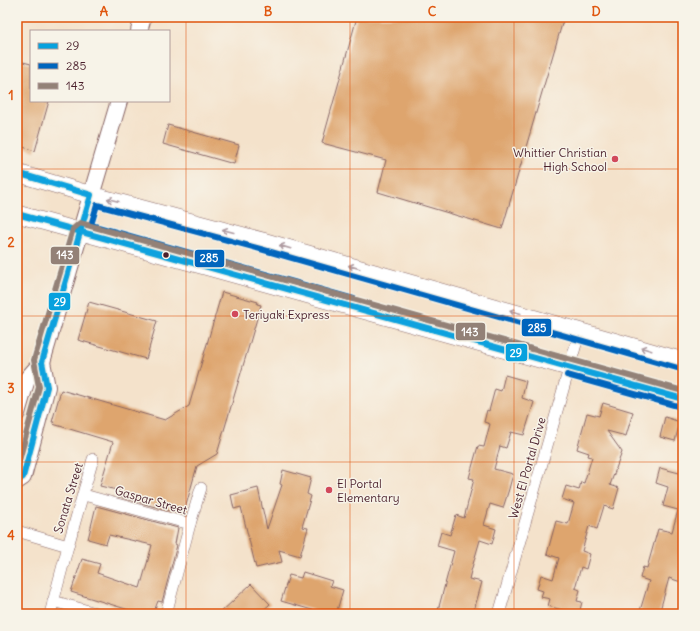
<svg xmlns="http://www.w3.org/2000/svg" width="700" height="631" font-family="Delius,sans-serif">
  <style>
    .building { fill: #dea56e }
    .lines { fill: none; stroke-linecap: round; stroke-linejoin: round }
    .street-casing { stroke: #866363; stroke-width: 12 }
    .secondary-casing { stroke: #866363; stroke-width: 18 }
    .primary-casing { stroke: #866363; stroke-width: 18 }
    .street { stroke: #fff; stroke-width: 11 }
    .secondary { stroke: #fff; stroke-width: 16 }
    .primary { stroke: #fff; stroke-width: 17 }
    .bus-1-casing { stroke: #f7f3e8; stroke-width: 9 }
    .bus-2-casing { stroke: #f7f3e8; stroke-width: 9 }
    .bus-3-casing { stroke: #f7f3e8; stroke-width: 9 }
    .bus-1 { stroke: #07a1de; stroke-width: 6 }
    .bus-2 { stroke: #0065bd; stroke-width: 6 }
    .bus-3 { stroke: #938177; stroke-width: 6 }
    .oneway { stroke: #ae9aa0 }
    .grid { fill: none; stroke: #e0560e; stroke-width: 1; stroke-opacity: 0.55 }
    .poi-dot { fill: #d1495b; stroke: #f7f3e8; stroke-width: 1.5 }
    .bus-dot { fill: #4a1f2b; stroke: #f7f3e8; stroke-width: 1.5 }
    .labels { text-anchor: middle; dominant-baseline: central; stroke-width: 3; stroke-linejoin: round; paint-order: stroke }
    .poi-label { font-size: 12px; fill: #4a1f2b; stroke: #f7f3e8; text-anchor: start }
    .street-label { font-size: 12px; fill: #4a1f2b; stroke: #f7f3e8 }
    .line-badge { stroke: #f7f3e8; stroke-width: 1.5 }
    .badge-label { font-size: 11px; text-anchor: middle; font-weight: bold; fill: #fff }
    .neatline { fill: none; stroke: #e0560e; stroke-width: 1.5 }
    .grid-label { font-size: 13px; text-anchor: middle; font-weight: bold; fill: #e0560e }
  </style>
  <rect width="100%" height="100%" fill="#f7f3e8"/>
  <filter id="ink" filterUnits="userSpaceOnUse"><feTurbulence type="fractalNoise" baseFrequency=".025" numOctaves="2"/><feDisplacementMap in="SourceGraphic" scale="8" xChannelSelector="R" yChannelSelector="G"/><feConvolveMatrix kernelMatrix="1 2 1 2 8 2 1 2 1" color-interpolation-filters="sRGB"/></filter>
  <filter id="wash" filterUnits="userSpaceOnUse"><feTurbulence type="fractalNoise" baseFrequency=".012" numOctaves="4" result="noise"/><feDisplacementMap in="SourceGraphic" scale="16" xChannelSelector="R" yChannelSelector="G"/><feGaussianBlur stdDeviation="0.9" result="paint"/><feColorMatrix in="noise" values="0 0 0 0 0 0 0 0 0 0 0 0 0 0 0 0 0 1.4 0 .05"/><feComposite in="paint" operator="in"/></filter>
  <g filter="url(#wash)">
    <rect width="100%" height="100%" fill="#f4e2cb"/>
    <g id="blocks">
      <g class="building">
        <path d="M 357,17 L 564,17 L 502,229 L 378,192 L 386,160 L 322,143 Z"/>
        <path d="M 19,61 L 31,64 L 31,101 L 49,101 L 35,151 L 17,145 L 17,68 Z"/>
        <path d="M 168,125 L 239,145 L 234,164 L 163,144 Z"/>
        <path d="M 222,292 L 258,302 L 257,304 L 261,305 L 217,454 L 197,466 L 185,509 L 183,509 L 181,514 L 119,497 L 121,491 L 100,486 L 113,442 L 53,424 L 54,422 L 52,422 L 61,390 L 165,420 L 189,406 Z"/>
        <path d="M 89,302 L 157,321 L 146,359 L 78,340 Z"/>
        <path d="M 505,375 L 526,381 L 522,398 L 534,402 L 524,435 L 511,432 L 506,448 L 500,446 L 494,469 L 513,474 L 509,489 L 503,508 L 490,504 L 484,525 L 496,529 L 492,544 L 480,540 L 471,571 L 469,579 L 482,582 L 473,614 L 437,614 L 454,551 L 437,546 L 441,532 L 450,535 L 456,515 L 464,518 L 474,479 L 469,478 L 478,446 L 484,447 L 490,424 L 484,422 L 487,410 L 489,411 L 495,389 L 501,391 Z"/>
        <path d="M 603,403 L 633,412 L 626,436 L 607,431 L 622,452 L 610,485 L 619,488 L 613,509 L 604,506 L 597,529 L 589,526 L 582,551 L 590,554 L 586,569 L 581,567 L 575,588 L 580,590 L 577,601 L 582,602 L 579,614 L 576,614 L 548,606 L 550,599 L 541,597 L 543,591 L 537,589 L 541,575 L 553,579 L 559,558 L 547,554 L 556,521 L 568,524 L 574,503 L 562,499 L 566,486 L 579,490 L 581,482 L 584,483 L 592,457 L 588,456 L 589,453 L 577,449 L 587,413 L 599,416 Z"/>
        <path d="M 665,417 L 680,422 L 675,441 L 660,437 Z"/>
        <path d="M 660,468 L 683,474 L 683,551 L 679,565 L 683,567 L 683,576 L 681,582 L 669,578 L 659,614 L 639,614 L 649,581 L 640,578 L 643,567 L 647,568 L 658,529 L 672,532 L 678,510 L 663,506 L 668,487 L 656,483 Z"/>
        <path d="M 283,470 L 311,478 L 307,494 L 311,496 L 302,527 L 308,528 L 300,556 L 279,550 L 282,562 L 256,568 L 241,507 L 234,509 L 231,495 L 258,488 L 267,529 L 282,485 L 280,484 Z"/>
        <path d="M 96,506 L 178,528 L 175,544 L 177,545 L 162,602 L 158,601 L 153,614 L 142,614 L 71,592 L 82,559 L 100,564 L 97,573 L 140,588 L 148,560 L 152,545 L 109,535 L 106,544 L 88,539 Z"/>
        <path d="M 303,572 L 332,581 L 330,586 L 343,590 L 336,614 L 326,614 L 281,601 L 289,575 L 301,578 Z"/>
        <path d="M 251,584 L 270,604 L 259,614 L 219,614 Z"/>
      </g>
    </g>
  </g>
  <g filter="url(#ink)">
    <use href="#blocks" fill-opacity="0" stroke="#866363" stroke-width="1"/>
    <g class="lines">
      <defs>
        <g id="street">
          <path d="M 84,495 L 190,524 L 166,614"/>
          <path d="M 190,524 L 201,488"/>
          <path d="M 17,531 L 68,546 L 50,614"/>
          <path d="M 68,546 L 93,459"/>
          <path d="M 53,601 L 99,614"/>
          <path d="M 499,614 L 580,330"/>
        </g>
        <g id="secondary">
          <path d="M 139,31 L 143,17"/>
          <path d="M 17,413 L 27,379 L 42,362 L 119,101"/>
          <path d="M 17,481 L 23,477 L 47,387 L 42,362"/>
        </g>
        <g id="primary">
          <path d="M 17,173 L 91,195 L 266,242 L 683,361"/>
          <path d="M 17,214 L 683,399"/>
        </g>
      </defs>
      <use href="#street" class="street-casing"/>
      <use href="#secondary" class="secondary-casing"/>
      <use href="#primary" class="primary-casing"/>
      <use href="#street" class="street"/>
      <use href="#secondary" class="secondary"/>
      <use href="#primary" class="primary"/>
      <defs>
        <g id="bus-1">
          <path d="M 17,173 L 91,195 L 42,362 L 47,387 L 23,477 L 17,481"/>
          <path d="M 17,214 L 683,399"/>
        </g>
        <g id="bus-2">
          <path d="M 354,299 L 91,225 L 97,205 L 264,250 L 681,369"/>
          <path d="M 567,375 L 681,407"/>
        </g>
        <path id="bus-3" d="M 17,468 L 39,387 L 34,360 L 73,229 L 80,223 L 683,391"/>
      </defs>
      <use href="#bus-1" class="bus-1-casing"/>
      <use href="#bus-2" class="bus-2-casing"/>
      <use href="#bus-3" class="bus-3-casing"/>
      <use href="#bus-1" class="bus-1"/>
      <use href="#bus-2" class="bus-2"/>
      <use href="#bus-3" class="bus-3"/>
    </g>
    <defs><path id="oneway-shaft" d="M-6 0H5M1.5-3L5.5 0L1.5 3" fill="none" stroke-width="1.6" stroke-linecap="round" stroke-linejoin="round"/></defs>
    <g class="oneway">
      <use href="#oneway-shaft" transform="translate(113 200) rotate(-166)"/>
      <use href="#oneway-shaft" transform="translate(228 231) rotate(-165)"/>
      <use href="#oneway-shaft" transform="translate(285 247) rotate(-164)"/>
      <use href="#oneway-shaft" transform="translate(354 267) rotate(-164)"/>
      <use href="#oneway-shaft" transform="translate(515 312) rotate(-165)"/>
      <use href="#oneway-shaft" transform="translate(646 349) rotate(-163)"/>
    </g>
  </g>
  <path class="grid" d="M 186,17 L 186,614M 350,17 L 350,614M 514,17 L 514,614M 17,169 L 683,169M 17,316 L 683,316M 17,462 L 683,462"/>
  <g class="poi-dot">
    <circle cx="615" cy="159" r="4"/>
    <circle cx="235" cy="314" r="4"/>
    <circle cx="329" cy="490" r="4"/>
  </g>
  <circle class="bus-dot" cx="166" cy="255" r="3.5"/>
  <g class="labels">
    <g class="poi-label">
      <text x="607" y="152" text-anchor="end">Whittier Christian<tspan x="607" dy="14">High School</tspan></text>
      <text x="243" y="314">Teriyaki Express</text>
      <text x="337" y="483">El Portal<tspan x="337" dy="14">Elementary</tspan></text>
    </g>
    <g class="street-label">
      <text transform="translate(527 468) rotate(-74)">West El Portal Drive</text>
      <text transform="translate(68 498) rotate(-73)">Sonata Street</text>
      <text transform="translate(151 500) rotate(16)">Gaspar Street</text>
    </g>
  </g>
  <g class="line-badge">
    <rect x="50" y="246" width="30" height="19" rx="4" fill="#938177"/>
    <rect x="194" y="249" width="31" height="19" rx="4" fill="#0065bd"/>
    <rect x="48" y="292" width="23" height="19" rx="4" fill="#07a1de"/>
    <rect x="521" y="318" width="31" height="19" rx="4" fill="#0065bd"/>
    <rect x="455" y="322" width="31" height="19" rx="4" fill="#938177"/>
    <rect x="505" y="343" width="23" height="19" rx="4" fill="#07a1de"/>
  </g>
  <g class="badge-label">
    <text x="65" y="259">143</text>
    <text x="209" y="262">285</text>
    <text x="60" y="306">29</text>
    <text x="537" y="332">285</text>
    <text x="470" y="336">143</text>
    <text x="516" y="357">29</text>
  </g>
  <rect width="700" height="631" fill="none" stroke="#f7f3e8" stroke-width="44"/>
  <rect x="30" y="30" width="140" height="72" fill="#f7f3e8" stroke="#b29e9c"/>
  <rect x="38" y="43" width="20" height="6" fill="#07a1de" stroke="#b29e9c"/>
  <text x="66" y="50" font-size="12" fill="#4a1f2b">29</text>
  <rect x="38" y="63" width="20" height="6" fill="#0065bd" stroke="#b29e9c"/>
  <text x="66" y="70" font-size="12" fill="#4a1f2b">285</text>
  <rect x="38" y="83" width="20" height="6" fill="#938177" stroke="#b29e9c"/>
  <text x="66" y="90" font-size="12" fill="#4a1f2b">143</text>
  <rect x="22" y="22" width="656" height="587" class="neatline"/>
  <g class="grid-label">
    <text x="104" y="16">A</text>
    <text x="268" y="16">B</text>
    <text x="432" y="16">C</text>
    <text x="596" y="16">D</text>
    <text x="11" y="100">1</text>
    <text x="11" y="247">2</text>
    <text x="11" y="393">3</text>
    <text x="11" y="540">4</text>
  </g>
</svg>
